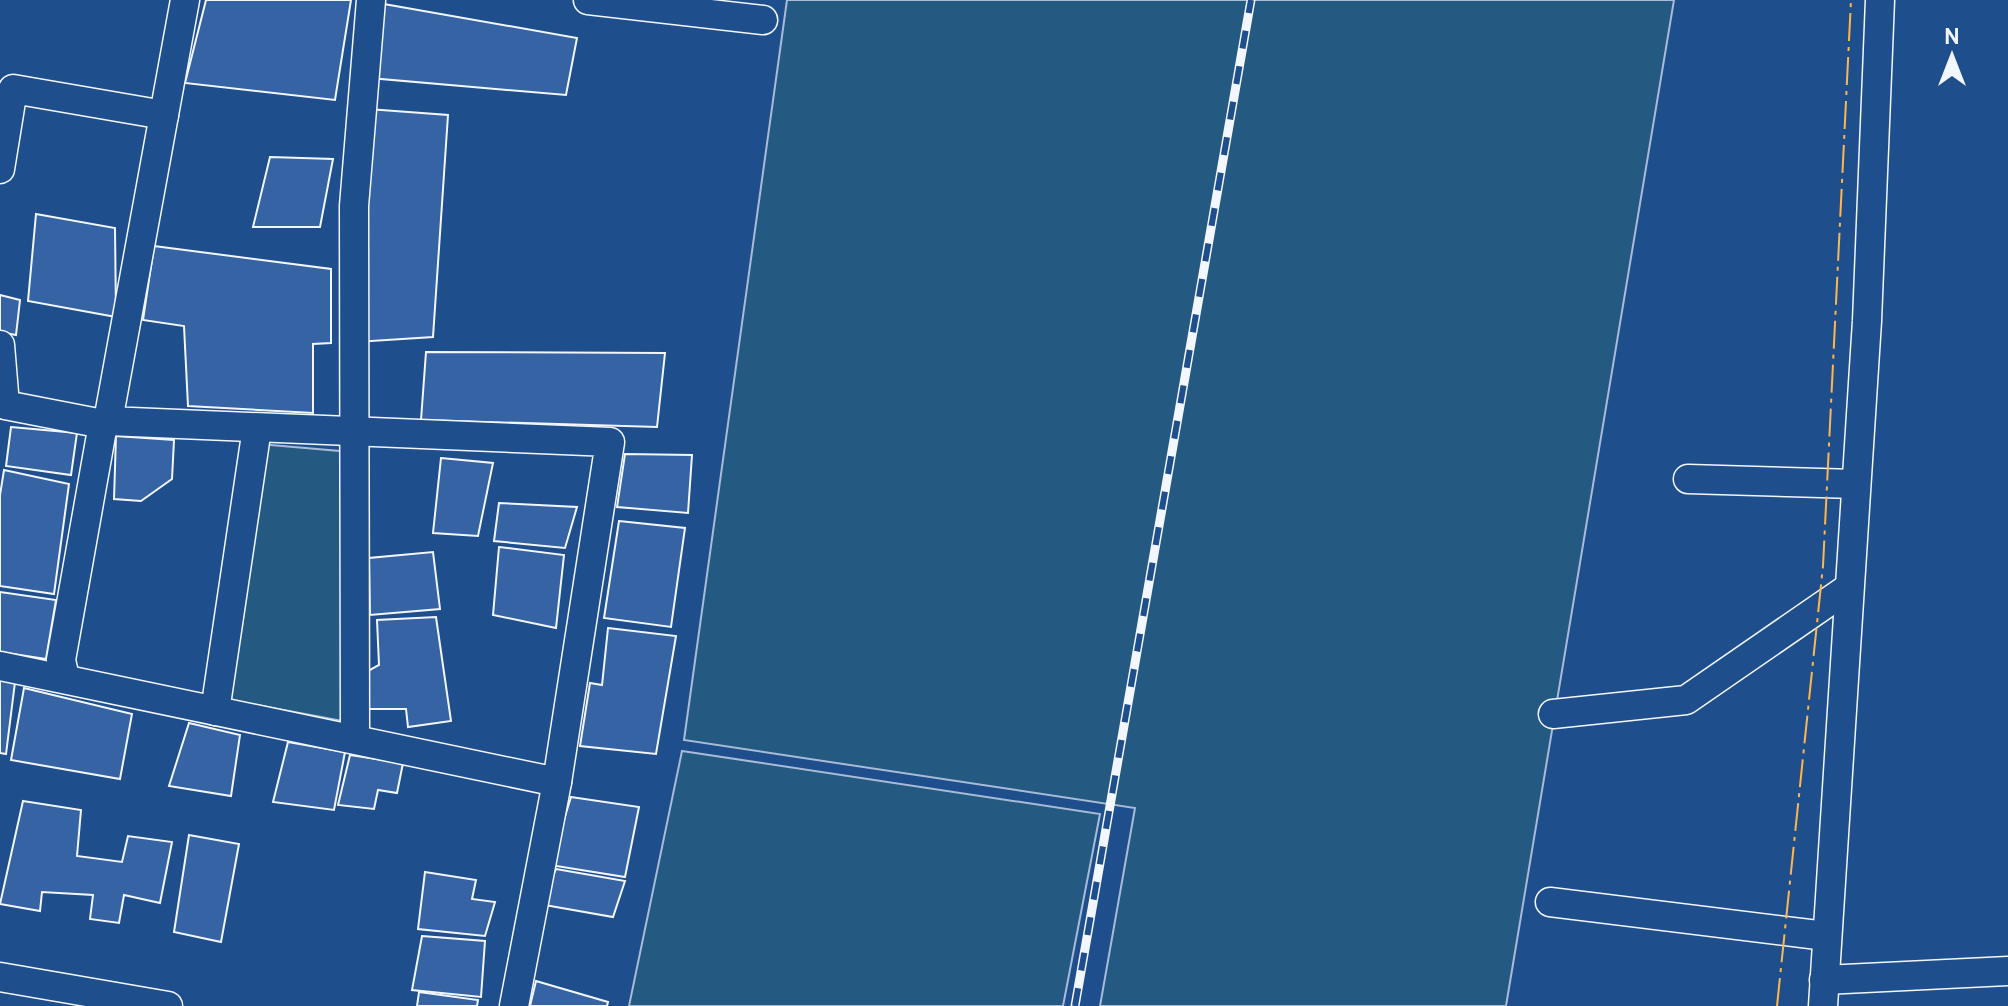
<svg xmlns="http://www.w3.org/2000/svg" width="2008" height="1006" font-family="Overpass,sans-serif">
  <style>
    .green { fill: #245a82; stroke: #a8bbd7; stroke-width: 2 }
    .building { fill: #3563a3; stroke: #f2f6ff; stroke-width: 2 }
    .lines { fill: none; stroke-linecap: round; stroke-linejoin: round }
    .street-casing { stroke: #f2f6ff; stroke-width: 31 }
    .street { stroke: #1f4e8c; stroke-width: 28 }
    .rail-casing { stroke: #f2f6ff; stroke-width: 9 }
    .rail { stroke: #1f4e8c; stroke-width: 6; stroke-dasharray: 18; stroke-linecap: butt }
    .power { stroke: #ffb74d; stroke-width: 2; stroke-dasharray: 28 6 4 6; stroke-linecap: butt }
  </style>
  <rect width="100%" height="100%" fill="#1f4e8c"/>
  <g class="green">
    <path d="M 787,0 L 1674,0 L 1506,1006 L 1100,1006 L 1135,808 L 684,740 Z"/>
    <path d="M 259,444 L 351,452 L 348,722 L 224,699 Z"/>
    <path d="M 682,751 L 1100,814 L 1063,1006 L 629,1006 Z"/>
  </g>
  <g class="building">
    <path d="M 206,0 L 351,0 L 335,100 L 185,83 Z"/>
    <path d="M 384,4 L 577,38 L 566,95 L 370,78 Z"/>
    <path d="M 368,109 L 448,115 L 433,337 L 356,342 Z"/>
    <path d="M 270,157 L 333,159 L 320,227 L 253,227 Z"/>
    <path d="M 36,214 L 115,228 L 116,317 L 28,301 Z"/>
    <path d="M 154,246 L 331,269 L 331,343 L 313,344 L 313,413 L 188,406 L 184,326 L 143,320 Z"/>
    <path d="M 0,295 L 20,300 L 16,335 L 0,332 Z"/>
    <path d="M 426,352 L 665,353 L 657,427 L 421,420 Z"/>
    <path d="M 11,427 L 77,433 L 71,475 L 6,466 Z"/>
    <path d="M 116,436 L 174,440 L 172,479 L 141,501 L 114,499 Z"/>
    <path d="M 625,454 L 692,455 L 688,513 L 617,507 Z"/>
    <path d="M 441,458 L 493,463 L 478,536 L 433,533 Z"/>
    <path d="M 4,470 L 69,484 L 54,594 L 0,586 L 0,495 Z"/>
    <path d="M 499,503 L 577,507 L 565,548 L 494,541 Z"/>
    <path d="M 619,521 L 685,528 L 671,627 L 604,618 Z"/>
    <path d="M 499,547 L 564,555 L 556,628 L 493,615 Z"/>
    <path d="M 433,552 L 440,609 L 370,615 L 369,558 Z"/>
    <path d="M 0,592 L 56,600 L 46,659 L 0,652 Z"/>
    <path d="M 436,617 L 451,721 L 408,727 L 406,709 L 369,709 L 366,672 L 379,665 L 377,620 Z"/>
    <path d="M 608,628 L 676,636 L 656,754 L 580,746 L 590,683 L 602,685 Z"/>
    <path d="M 0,680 L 15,682 L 6,754 L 0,753 Z"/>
    <path d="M 24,688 L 132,714 L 120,779 L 11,760 Z"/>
    <path d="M 189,723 L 240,735 L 231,796 L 169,786 Z"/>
    <path d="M 288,742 L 345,752 L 334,810 L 273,802 Z"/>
    <path d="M 350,755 L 403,763 L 397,793 L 378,790 L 374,809 L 338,805 Z"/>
    <path d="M 571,797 L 639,807 L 625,877 L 550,865 Z"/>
    <path d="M 23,801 L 81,810 L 77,856 L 122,862 L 128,836 L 172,842 L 160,903 L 124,895 L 119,923 L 90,919 L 93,895 L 42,892 L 40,911 L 0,904 Z"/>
    <path d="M 189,835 L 239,844 L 221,942 L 174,932 Z"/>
    <path d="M 556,869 L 625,881 L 613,917 L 539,904 Z"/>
    <path d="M 425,872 L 476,880 L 472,899 L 495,902 L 485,936 L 418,929 Z"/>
    <path d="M 422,936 L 485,941 L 481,997 L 412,990 Z"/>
    <path d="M 536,981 L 608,1002 L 607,1006 L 530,1006 Z"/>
    <path d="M 419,992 L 478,1000 L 477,1006 L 417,1006 Z"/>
  </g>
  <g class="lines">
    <defs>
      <g id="street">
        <path d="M 588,0 L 763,20"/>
        <path d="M 0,169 L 13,89 L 164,115"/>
        <path d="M 0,345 L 5,405 L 103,424 L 61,660 L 65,678"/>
        <path d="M 1688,479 L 1855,484"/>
        <path d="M 0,666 L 557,782 L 610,442 L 108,421 L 185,0"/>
        <path d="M 215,711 L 257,428"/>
        <path d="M 1553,714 L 1686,700 L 1847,589"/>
        <path d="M 355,737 L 354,206 L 371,0"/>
        <path d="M 1550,902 L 1826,936"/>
        <path d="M 0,977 L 168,1006"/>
        <path d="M 1824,980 L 2008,971"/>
        <path d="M 514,1006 L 557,782"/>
        <path d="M 1823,1006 L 1867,321 L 1880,0"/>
      </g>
    </defs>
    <use href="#street" class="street-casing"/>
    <use href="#street" class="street"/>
    <defs>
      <path id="rail" d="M 1075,1006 L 1251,0"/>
    </defs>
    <use href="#rail" class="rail-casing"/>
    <use href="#rail" class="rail"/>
    <path class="power" d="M 1777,1006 L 1823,566 L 1851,0"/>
  </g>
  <g transform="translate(1952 56)" stroke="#1f4e8c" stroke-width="6" paint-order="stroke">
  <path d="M0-6L14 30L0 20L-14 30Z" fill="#f2f6ff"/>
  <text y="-12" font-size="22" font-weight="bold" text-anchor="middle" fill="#f2f6ff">N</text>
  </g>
</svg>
